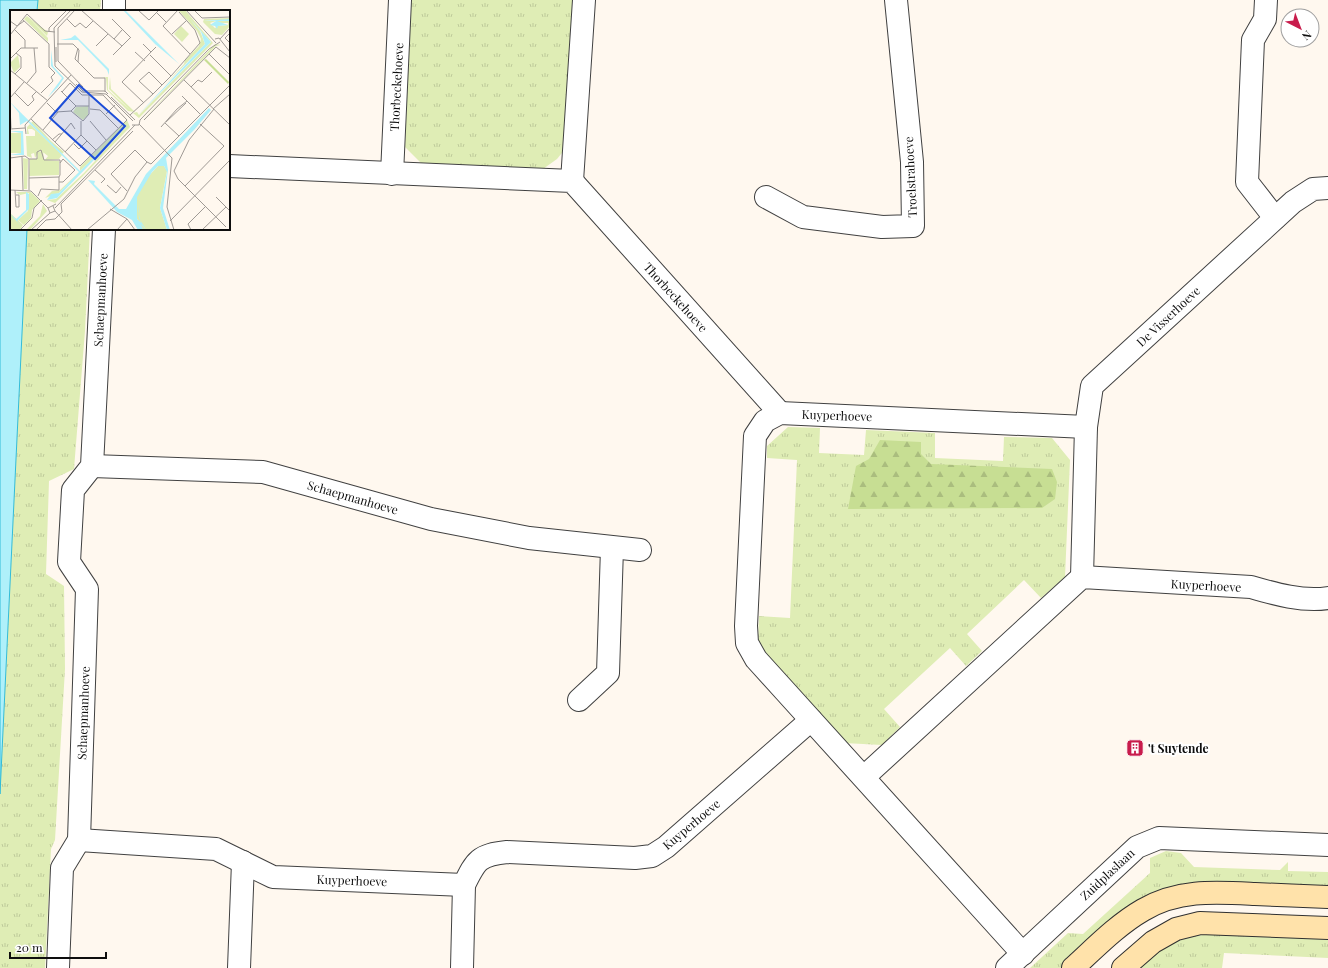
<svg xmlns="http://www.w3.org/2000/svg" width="1328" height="968" font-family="'Playfair Display',serif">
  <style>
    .grass { fill: url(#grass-tufts) }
    .forest { fill: url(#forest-firs) }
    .water { fill: #aff0fa; stroke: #31bbd7 }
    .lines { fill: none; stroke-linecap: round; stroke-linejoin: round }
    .street-casing { stroke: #414141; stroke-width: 24 }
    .secondary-casing { stroke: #303030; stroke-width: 24 }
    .street { stroke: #fff; stroke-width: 22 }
    .secondary { stroke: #ffe2aa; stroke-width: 22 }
    .labels { text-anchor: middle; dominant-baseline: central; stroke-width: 4; stroke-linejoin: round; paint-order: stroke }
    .street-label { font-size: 12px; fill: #0e0e0e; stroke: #fff }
    .poi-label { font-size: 12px; font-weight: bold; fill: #0e0e0e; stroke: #fff; text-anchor: start }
    .inset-road { fill: none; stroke: #9f9a95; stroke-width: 1 }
    .view { fill: #1d4ed8; fill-opacity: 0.15; stroke: #1d4ed8; stroke-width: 2 }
    .inset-edge { fill: none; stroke: #0e0e0e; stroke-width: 2 }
  </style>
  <defs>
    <pattern id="grass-tufts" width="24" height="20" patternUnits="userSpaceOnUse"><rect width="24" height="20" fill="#dfedb5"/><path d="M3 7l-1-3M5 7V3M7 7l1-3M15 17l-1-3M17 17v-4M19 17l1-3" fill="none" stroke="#beca9a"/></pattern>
    <pattern id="forest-firs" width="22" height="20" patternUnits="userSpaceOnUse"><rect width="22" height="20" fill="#c7de93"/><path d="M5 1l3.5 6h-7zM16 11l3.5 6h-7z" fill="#aabd7e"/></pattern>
  </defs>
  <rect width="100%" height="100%" fill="#fff8ef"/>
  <g class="grass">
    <path d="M 38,0 L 101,0 L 100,11 L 37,11 Z"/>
    <path d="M 411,0 L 574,0 L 566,148 L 557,159 L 543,169 L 421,163 L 405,147 Z"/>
    <path d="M 27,229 L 90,229 L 85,331 L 74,469 L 49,481 L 46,574 L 64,586 L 65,669 L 55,840 L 51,849 L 45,968 L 0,968 L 0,794 Z"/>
    <path d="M 788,427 L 820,428 L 819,453 L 864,455 L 866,430 L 935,433 L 935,458 L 1003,461 L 1004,437 L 1052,438 L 1070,460 L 1065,577 L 1041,598 L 1024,580 L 967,634 L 982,651 L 966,666 L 950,648 L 884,709 L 900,727 L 882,745 L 844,743 L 764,654 L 758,642 L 759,616 L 790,618 L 797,460 L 767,458 L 767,446 Z"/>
    <path d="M 1166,851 L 1181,853 L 1194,867 L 1280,870 L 1288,862 L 1288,871 L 1328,872 L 1328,888 L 1204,884 L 1064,968 L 1030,968 L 1068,933 L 1083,934 L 1150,873 L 1150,858 Z"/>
    <path d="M 1255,933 L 1328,936 L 1328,958 L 1224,953 L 1222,968 L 1135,968 C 1180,931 1200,934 1255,933 Z"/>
  </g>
  <path class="forest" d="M 880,440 L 921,442 L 921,454 L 931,464 L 1052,469 L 1057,482 L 1055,499 L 1042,508 L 848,509 L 856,466 L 869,459 Z"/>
  <path class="water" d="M 0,0 L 38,0 L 37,11 L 11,11 L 11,229 L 27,229 L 0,794 Z"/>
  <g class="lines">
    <defs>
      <g id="street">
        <path d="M 1266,0 L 1265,19 L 1253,40 L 1247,182 L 1275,218"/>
        <path d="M 114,11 L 114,0"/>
        <path d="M 229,166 L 572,181 L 780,413"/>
        <path d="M 392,174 L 400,0"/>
        <path d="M 572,181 L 584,0"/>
        <path d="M 766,197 L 803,217 L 882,227 L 913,226 L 912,162 L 896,0"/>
        <path d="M 1086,427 L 1092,386 L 1293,202 L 1313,189 L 1328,188"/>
        <path d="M 92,466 L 263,472 L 431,519 L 529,538 L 640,550"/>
        <path d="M 579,700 L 608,673 L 612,548"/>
        <path d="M 864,777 L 1082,577 L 1251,587 C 1275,594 1303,602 1328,598"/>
        <path d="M 79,840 L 216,849 L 273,877 L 464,885 C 476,860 479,855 507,852 L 635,858 L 652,856 L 666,847 L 811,720"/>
        <path d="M 1023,954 L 785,691 L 756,659 L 747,643 L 746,626 L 755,436 L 765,421 L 780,413 L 1086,427 L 1082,577"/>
        <path d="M 58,968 L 62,868 L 79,840 L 87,589 L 69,562 L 73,490 L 92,466 L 104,229"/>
        <path d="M 239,968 L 243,862"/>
        <path d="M 462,968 L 464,885"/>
        <path d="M 1007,968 L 1137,847 L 1159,838 L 1328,845"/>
      </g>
      <g id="secondary">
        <path d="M 1073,968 C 1095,948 1117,925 1143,910 C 1178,889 1216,892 1255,894 C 1279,895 1304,896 1328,897"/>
        <path d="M 1123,968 L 1153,942 L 1176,929 L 1200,923 L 1328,928"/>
      </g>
    </defs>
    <use href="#street" class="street-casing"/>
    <use href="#secondary" class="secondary-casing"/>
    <use href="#street" class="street"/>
    <use href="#secondary" class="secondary"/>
  </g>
  <defs>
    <symbol id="building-square" viewBox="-11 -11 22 22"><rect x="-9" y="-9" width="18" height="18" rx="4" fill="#c81c4c" stroke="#fff"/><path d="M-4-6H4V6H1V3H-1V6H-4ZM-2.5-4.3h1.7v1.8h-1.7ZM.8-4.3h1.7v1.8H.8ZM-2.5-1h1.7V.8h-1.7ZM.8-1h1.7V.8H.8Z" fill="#fff"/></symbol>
  </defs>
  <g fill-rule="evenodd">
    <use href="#building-square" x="1125" y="738" width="20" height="20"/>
  </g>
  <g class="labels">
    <g class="street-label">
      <text transform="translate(396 87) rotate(-87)">Thorbeckehoeve</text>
      <text transform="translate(910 177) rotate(-93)">Troelstrahoeve</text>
      <text transform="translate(676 297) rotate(48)">Thorbeckehoeve</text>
      <text transform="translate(100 300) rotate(-87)">Schaepmanhoeve</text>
      <text transform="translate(1168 316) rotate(-43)">De Visserhoeve</text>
      <text transform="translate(837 415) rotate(2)">Kuyperhoeve</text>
      <text transform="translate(353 497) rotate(16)">Schaepmanhoeve</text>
      <text transform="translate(1206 585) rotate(3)">Kuyperhoeve</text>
      <text transform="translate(83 713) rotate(-88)">Schaepmanhoeve</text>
      <text transform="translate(691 824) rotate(-40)">Kuyperhoeve</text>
      <text transform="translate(1107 874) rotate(-43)">Zuidplaslaan</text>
      <text transform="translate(352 880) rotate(2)">Kuyperhoeve</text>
    </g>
    <g class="poi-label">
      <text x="1148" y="748">'t Suytende</text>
    </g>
  </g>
  <g transform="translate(10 10)">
    <rect width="220" height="220" fill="#fff8ef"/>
    <path d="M 175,0 L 203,33 L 129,108 L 123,103 L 127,102 L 129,105 L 201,32 L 179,8 L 190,21 L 195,34 L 153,77 L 174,54 L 175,50 L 189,36 L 191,29 L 187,21 L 169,1 ZM 17,6 L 38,22 L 37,26 L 18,7 L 38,28 L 38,32 L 14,9 ZM 220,8 L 219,10 L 194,10 L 206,11 L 200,13 L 205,18 L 208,16 L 218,15 L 218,13 L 207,13 L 207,11 L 220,11 L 220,16 L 212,25 L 205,24 L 193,12 L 194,9 ZM 171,16 L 179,24 L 172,32 L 164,24 ZM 205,34 L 211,35 L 206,36 L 132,111 ZM 8,45 L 10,57 L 4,63 L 0,53 ZM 93,67 L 98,67 L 98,80 L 120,100 L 99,79 L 100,67 L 101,79 L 125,102 L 118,101 L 97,80 L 96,68 ZM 78,96 L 78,105 L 73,110 L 63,102 L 66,97 ZM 117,110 L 120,117 L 73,166 L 45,193 L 37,190 L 46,189 L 74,163 L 118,115 L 70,161 L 70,157 ZM 23,111 L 41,131 L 54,142 L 52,144 L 21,113 ZM 20,114 L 52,145 L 49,149 L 35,150 L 38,146 L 30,140 L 25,148 L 24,143 L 21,144 L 22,148 L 17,146 L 16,126 L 25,126 L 25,121 L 22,119 L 18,119 L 19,124 L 17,124 L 17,117 ZM 0,123 L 11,123 L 11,143 L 0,143 ZM 33,141 L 34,150 L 49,151 L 49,165 L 19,166 L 20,149 L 27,149 L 28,142 ZM 13,148 L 18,149 L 17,179 L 14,179 ZM 148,156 L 154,156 L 157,161 L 150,198 L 157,220 L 133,220 L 127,209 L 126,187 L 135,170 ZM 69,162 L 49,183 L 35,188 L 42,181 L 50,180 ZM 6,182 L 21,182 L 30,191 L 22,200 L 21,208 L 14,215 L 8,210 L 18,201 L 19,183 L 10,185 ZM 33,194 L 37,201 L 20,220 L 16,220 L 30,206 ZM 0,203 L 13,215 L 10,220 L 0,220 Z" fill="#dfedb5"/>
    <path d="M 196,49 L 219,72 L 218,74 L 194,50 Z" fill="#c7de93"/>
    <path d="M 113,0 L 115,0 L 169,54 L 145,34 ZM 179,8 L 201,32 L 128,105 L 195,34 L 191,22 ZM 220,9 L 220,11 L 207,11 L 218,15 L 208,16 L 207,19 L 205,16 L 200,15 L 206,11 L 194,11 ZM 65,25 L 99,59 L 99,65 L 97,60 L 68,30 L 50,30 L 61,28 ZM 41,40 L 43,56 L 54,68 L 48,77 L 38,87 L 52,68 L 41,56 ZM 0,92 L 70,161 L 118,115 L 47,188 L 37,190 L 41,184 L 49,183 L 69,162 L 17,111 L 10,115 L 9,103 ZM 199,98 L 201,100 L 184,120 L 156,148 L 158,160 L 153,198 L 160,220 L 157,220 L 150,198 L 157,162 L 154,156 L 148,156 L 142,162 L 127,187 L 127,209 L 131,213 L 128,201 L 128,195 L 129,208 L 136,220 L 131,214 L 133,220 L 128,220 L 122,210 L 107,202 L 78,170 L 85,171 L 84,174 L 109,199 L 116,199 L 136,164 ZM 0,121 L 13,121 L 14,145 L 0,145 L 11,143 L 11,123 ZM 16,182 L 19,184 L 19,199 L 7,211 L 11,216 L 0,204 L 6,209 L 16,200 Z" fill="#aff0fa"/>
    <path class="inset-road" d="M 61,0 L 44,18 L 45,56 L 72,82 L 96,84 L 123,111M 65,0 L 48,18 L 48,51 L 73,77M 71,0 L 112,36M 128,0 L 139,10 L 149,0M 168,0 L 153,16 L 180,44M 176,0 L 206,33M 184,0 L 192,8 L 220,7M 147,3 L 156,12M 12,9 L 39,34 L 39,57 L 45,63 L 41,67 L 43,71 L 31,83M 57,9 L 65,17 L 70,13 L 76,18 L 83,11M 102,9 L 120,27M 0,11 L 7,16 L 14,11M 5,20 L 15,30 L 15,38M 39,22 L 39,18 L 57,0M 220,23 L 215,28 L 220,33M 162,24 L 176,11M 0,25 L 17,4 L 35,21 L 45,22M 104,29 L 112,20M 205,29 L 209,28 L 220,42M 210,29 L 220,18M 47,34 L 63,34 L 69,40 L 68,52 L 84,68 L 95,68 L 95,82M 133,34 L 141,42 L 146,37M 86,36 L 98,24M 46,37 L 46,52M 68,38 L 65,49 L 68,52M 125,42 L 135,51M 199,44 L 220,65M 103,45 L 121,27M 140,45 L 161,66 L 152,75M 0,49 L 11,38 L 28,38M 0,60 L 5,64 L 11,58 L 11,47 L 6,43M 139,62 L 152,75 L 143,84 L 129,71 ZM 5,64 L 38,91M 161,66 L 190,33 L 185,20 L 169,2M 174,70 L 220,115M 17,73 L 26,62 L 24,38M 66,74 L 73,81 L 95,81 L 98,84M 181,77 L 188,70 L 192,72 L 202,62M 51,81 L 66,96 L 79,96M 5,83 L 18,96 L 24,90 L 22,86 L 26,82M 172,86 L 191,105M 101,87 L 125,110M 0,88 L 14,72M 37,93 L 46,102 L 61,101M 134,93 L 112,72 L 141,42M 0,96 L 1,118M 66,96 L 61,101 L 73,111 L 79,104 L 79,85M 80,99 L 90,100 L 108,118M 203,99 L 220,84M 204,99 L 179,130 L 164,161 L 168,169 L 216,217M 96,104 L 105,95M 120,105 L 143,84M 21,109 L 70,156 L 117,110 L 93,85 L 72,85 L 60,73 L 52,82M 134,110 L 206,37 L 220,48M 71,111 L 71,125 L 86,140M 80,111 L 96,130M 156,112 L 176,93M 155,113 L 169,126M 129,114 L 162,148 L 157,197 L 164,220M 122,115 L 129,115 L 130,110 L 162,77 L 199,39 L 210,32M 151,117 L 167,99 L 177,91M 0,119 L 15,118M 33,120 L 48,102M 16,124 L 15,115 L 61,65M 42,130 L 49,124 L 52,124M 45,132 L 61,113 L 65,119M 64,134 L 69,139 L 77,131M 55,142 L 71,125M 12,147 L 13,180M 0,148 L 15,146 L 19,149 L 19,180M 19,149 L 27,149 L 27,142 L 31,140 L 34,150 L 50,150 L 50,153M 85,160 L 95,169 L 91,173M 19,168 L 49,167M 97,175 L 106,183 L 111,177M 175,176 L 214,136 L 190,114M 0,180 L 21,181 L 38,198M 5,180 L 6,197 L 9,197M 117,181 L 101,164 L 125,140 L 137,152M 6,185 L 9,185 L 9,197M 28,186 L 31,179 L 49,180 L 49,167 L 50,165 L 50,153 L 53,149 L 65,160 L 53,172 L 49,172M 206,187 L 220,201M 43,196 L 45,201 L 40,203 L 38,198 L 46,194M 45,198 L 125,115M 100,199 L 117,209 L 125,220M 45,201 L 62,220M 160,211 L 220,150M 10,220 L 22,208 L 24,198 L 32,190M 21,220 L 40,203M 26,220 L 36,210 L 45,209 L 52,202 L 51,194 L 123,121M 77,220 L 114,189 L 125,167 L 137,152 L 141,154 L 220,75M 107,220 L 117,209M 181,220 L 178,214 L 195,197M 192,220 L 216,197"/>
    <path class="view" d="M 69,75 L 115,116 L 85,149 L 40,108 Z"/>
    <rect width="220" height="220" class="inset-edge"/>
  </g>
  <g transform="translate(1300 28) rotate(138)"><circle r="19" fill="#ffffff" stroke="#9f9f9f"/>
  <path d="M0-3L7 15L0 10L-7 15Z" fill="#c81c4c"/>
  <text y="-6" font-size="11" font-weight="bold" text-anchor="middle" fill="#0e0e0e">N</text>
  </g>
  <path d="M10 952v6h96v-6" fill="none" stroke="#0e0e0e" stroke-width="2"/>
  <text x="16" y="952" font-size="12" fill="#0e0e0e" stroke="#ffffff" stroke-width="3" paint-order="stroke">20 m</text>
</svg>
